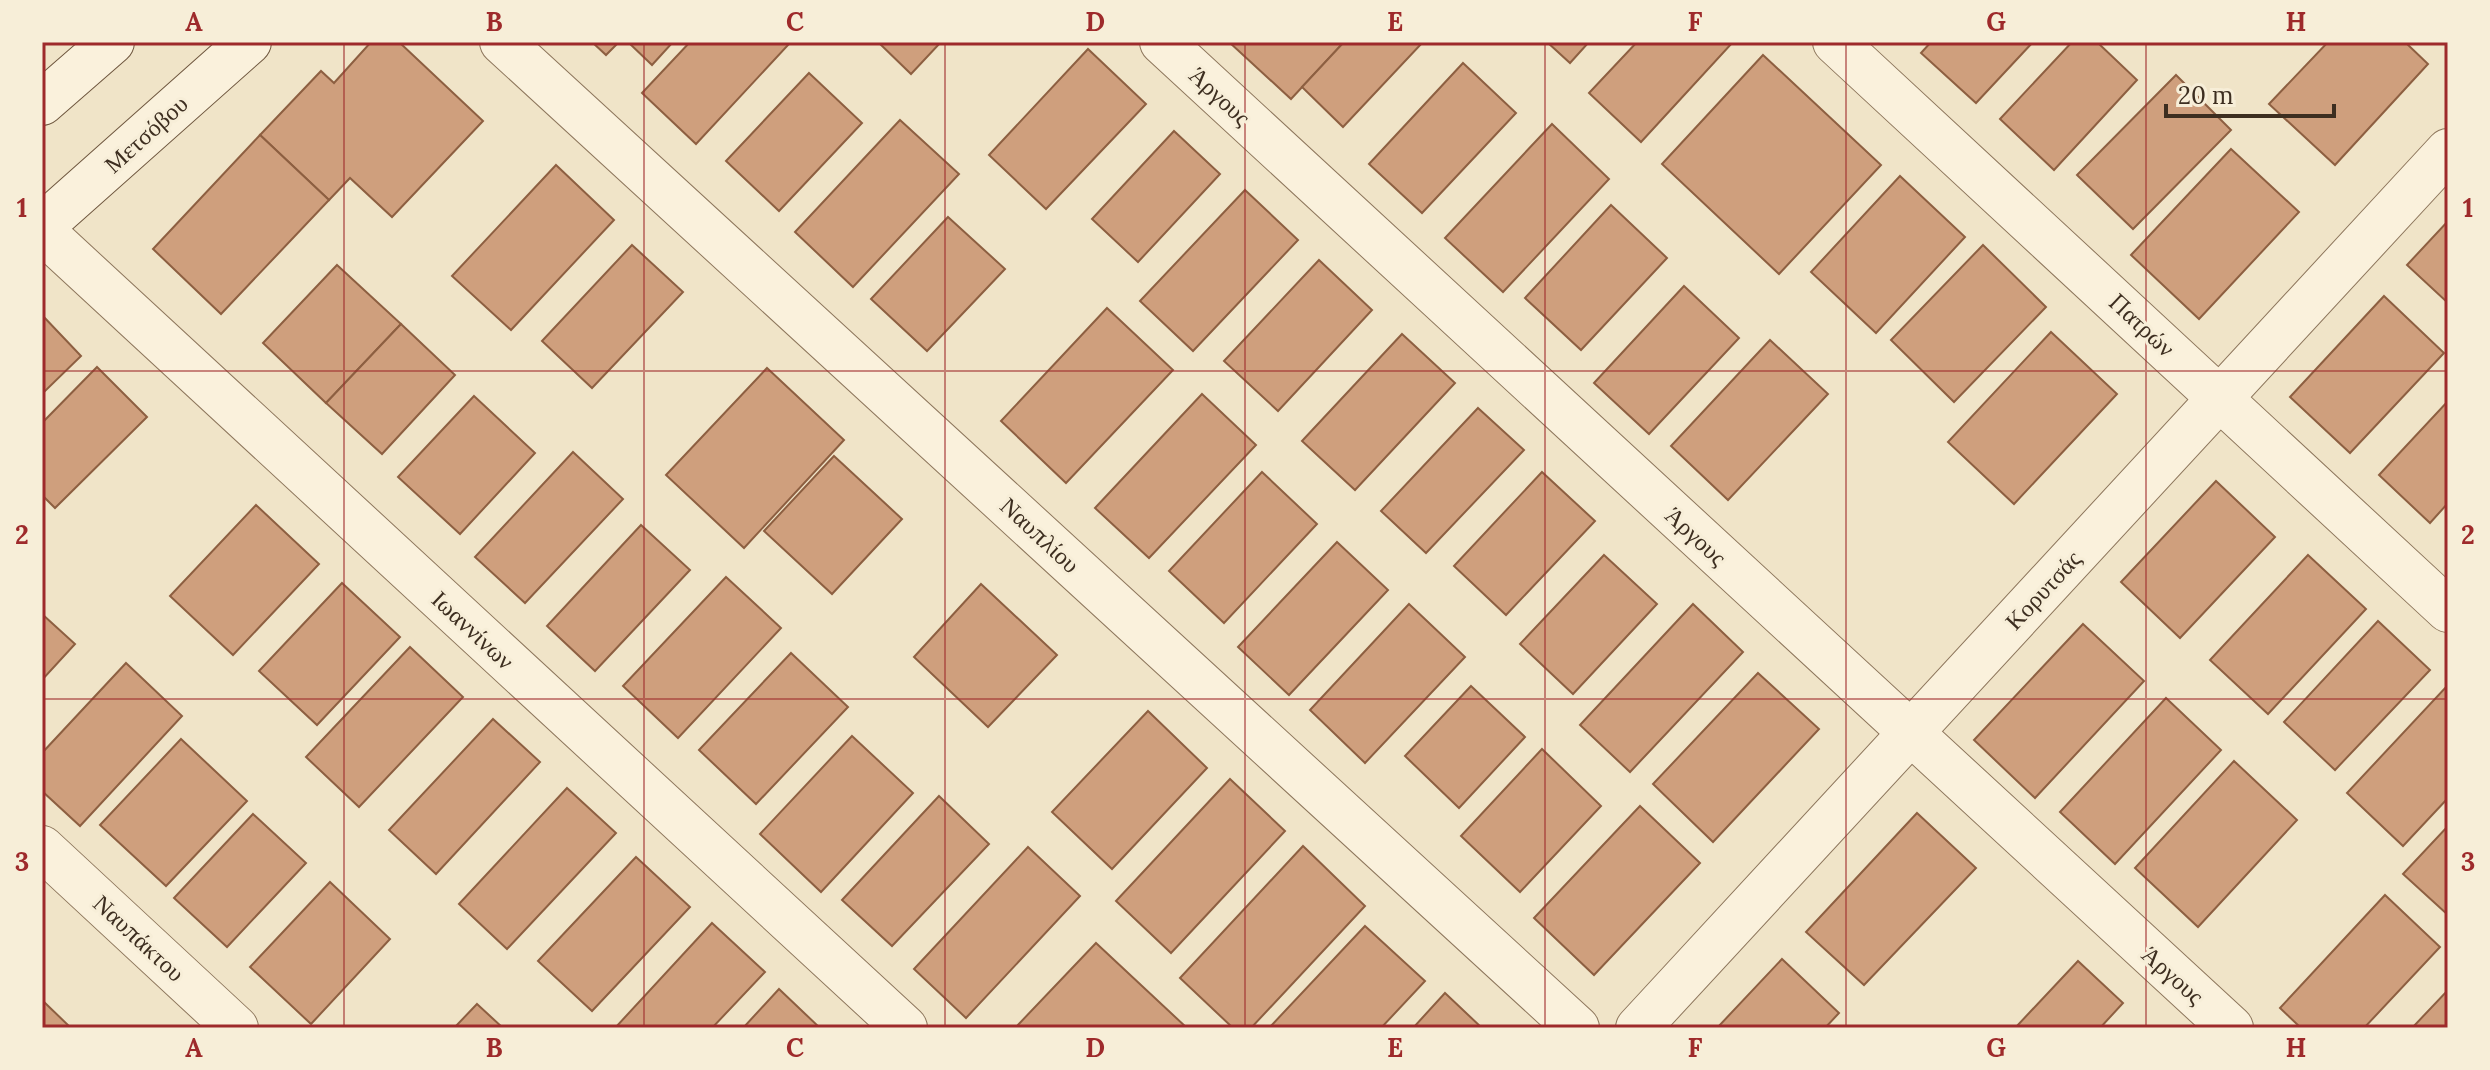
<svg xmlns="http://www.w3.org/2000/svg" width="2490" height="1070" font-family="Lora,serif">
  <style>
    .building { fill: #cf9f7d; stroke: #8d5f41; stroke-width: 2 }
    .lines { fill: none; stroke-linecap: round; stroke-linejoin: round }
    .street-casing { stroke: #8d765c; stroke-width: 46 }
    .secondary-casing { stroke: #6f573f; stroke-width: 46 }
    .street { stroke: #faf1dc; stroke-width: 44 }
    .secondary { stroke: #faf1dc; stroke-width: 44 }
    .grid { fill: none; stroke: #9e2a2b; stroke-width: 2; stroke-opacity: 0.55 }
    .labels { text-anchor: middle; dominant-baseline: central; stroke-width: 6; stroke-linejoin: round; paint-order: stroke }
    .street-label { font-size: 24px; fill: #3d2e20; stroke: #f7eed8 }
    .neatline { fill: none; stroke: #9e2a2b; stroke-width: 3 }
    .grid-label { font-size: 26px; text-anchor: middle; font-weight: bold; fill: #9e2a2b }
  </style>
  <rect width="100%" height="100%" fill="#f0e4c8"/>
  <g class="building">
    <path d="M 371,42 L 399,42 L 483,121 L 392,217 L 350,178 L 329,200 L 260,135 L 321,71 L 334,83 Z"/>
    <path d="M 592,42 L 619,42 L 606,55 Z"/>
    <path d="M 628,42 L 673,42 L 652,65 Z"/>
    <path d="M 690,42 L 786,42 L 789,44 L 696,144 L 642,93 Z"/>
    <path d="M 878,42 L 941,42 L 911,74 Z"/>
    <path d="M 1229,42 L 1344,42 L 1291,99 Z"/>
    <path d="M 1344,42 L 1423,42 L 1343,127 L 1302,87 Z"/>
    <path d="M 1547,42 L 1589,42 L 1570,63 Z"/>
    <path d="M 1637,42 L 1733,42 L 1641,142 L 1589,93 Z"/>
    <path d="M 1931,42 L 2033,42 L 1976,103 L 1921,53 Z"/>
    <path d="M 2072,42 L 2097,42 L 2137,80 L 2054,170 L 2000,119 Z"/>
    <path d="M 2328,42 L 2405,42 L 2428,64 L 2335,165 L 2269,104 Z"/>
    <path d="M 1088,49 L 1146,104 L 1046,209 L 989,155 Z"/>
    <path d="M 1763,55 L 1881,165 L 1779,274 L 1662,164 Z"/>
    <path d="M 1463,63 L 1516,113 L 1422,213 L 1369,164 Z"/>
    <path d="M 809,73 L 862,123 L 779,211 L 726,161 Z"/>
    <path d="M 2176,75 L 2231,130 L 2133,229 L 2077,175 Z"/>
    <path d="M 900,120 L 959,174 L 853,287 L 795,232 Z"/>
    <path d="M 1552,124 L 1609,179 L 1503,292 L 1445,238 Z"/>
    <path d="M 1174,131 L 1220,174 L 1138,262 L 1092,219 Z"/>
    <path d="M 260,135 L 329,200 L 221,314 L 153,249 Z"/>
    <path d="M 2231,149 L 2299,212 L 2199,319 L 2131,255 Z"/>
    <path d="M 556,165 L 614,220 L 511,330 L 452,276 Z"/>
    <path d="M 1900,176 L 1965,237 L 1876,333 L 1811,272 Z"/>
    <path d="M 1245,190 L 1298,240 L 1193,351 L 1140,301 Z"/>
    <path d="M 1611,205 L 1667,258 L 1581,350 L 1525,298 Z"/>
    <path d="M 948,217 L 1005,269 L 927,351 L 871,299 Z"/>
    <path d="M 2448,221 L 2448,303 L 2407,265 Z"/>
    <path d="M 632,245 L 683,292 L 592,388 L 542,341 Z"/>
    <path d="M 1983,245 L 2046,307 L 1954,402 L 1891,340 Z"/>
    <path d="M 1319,260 L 1372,310 L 1278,411 L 1224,361 Z"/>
    <path d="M 337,265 L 401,324 L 326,403 L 263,343 Z"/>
    <path d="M 1684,286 L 1739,338 L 1649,434 L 1594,383 Z"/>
    <path d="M 2384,296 L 2444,353 L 2350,453 L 2290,397 Z"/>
    <path d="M 1107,308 L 1173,370 L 1066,483 L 1001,421 Z"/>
    <path d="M 42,315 L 81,356 L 42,394 Z"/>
    <path d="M 401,324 L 455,375 L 382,454 L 326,403 Z"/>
    <path d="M 2051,332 L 2117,394 L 2014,504 L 1948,442 Z"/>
    <path d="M 1402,334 L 1455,383 L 1355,490 L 1302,441 Z"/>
    <path d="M 1770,340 L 1828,394 L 1728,500 L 1671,446 Z"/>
    <path d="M 97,367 L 147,417 L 55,508 L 42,495 L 42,423 Z"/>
    <path d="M 767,368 L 844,440 L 744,548 L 666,475 Z"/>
    <path d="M 1202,394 L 1256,445 L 1149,558 L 1095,508 Z"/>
    <path d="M 474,396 L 535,453 L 460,534 L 398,477 Z"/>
    <path d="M 2448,401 L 2448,503 L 2430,523 L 2379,475 Z"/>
    <path d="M 1478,408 L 1524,450 L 1426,553 L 1381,511 Z"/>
    <path d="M 573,452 L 623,499 L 525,603 L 475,557 Z"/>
    <path d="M 834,456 L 902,519 L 832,594 L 764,531 Z"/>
    <path d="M 1262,472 L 1317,524 L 1224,623 L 1169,571 Z"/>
    <path d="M 1542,472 L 1595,521 L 1506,615 L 1454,566 Z"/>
    <path d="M 2216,481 L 2275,537 L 2180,638 L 2121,582 Z"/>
    <path d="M 256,505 L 319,564 L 233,655 L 170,596 Z"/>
    <path d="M 641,525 L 690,570 L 595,671 L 547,626 Z"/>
    <path d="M 1337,542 L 1388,590 L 1289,695 L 1238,647 Z"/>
    <path d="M 1604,555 L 1657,604 L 1573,694 L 1520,644 Z"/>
    <path d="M 2308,555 L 2366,609 L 2268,714 L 2210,660 Z"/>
    <path d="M 726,577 L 781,628 L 678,738 L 623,686 Z"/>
    <path d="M 342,583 L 400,637 L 317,725 L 259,671 Z"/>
    <path d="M 981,584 L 1057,655 L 988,727 L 914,657 Z"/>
    <path d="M 1409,604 L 1465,657 L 1365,763 L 1310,710 Z"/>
    <path d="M 1693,604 L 1743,652 L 1630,772 L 1580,725 Z"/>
    <path d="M 42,614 L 75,644 L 42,680 Z"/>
    <path d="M 2378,621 L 2430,670 L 2335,770 L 2284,722 Z"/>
    <path d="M 2083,624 L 2144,681 L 2035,798 L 1974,740 Z"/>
    <path d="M 410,647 L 463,697 L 359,807 L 306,757 Z"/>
    <path d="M 791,653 L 848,707 L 756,804 L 699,750 Z"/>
    <path d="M 126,663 L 182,716 L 80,826 L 42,791 L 42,753 Z"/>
    <path d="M 1758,673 L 1819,729 L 1713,842 L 1653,784 Z"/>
    <path d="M 1471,686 L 1525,737 L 1459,808 L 1405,756 Z"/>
    <path d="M 2447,686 L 2448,798 L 2403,846 L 2347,793 Z"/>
    <path d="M 2166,698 L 2221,750 L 2115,864 L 2060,812 Z"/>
    <path d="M 1148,711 L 1207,768 L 1112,869 L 1052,812 Z"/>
    <path d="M 493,719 L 540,762 L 436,874 L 389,830 Z"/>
    <path d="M 852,736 L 913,793 L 821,892 L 760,834 Z"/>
    <path d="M 181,739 L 247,801 L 166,886 L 100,825 Z"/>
    <path d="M 1542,749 L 1601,806 L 1520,892 L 1461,836 Z"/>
    <path d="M 2234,761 L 2297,820 L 2198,927 L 2135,868 Z"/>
    <path d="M 1230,779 L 1285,831 L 1171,953 L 1116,901 Z"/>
    <path d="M 567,788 L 616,833 L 507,949 L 459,904 Z"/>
    <path d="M 939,796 L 989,844 L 892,946 L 842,900 Z"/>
    <path d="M 1640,806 L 1700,863 L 1594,975 L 1534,918 Z"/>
    <path d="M 1917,813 L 1976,868 L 1864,985 L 1806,932 Z"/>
    <path d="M 253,814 L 306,863 L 227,947 L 174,898 Z"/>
    <path d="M 2448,826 L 2448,915 L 2403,874 Z"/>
    <path d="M 1303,846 L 1365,906 L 1251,1028 L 1233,1028 L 1180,978 Z"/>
    <path d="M 1028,847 L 1080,896 L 966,1018 L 914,969 Z"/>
    <path d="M 636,857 L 690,907 L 592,1011 L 538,961 Z"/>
    <path d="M 330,882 L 390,939 L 311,1024 L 250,967 Z"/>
    <path d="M 2385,895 L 2440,947 L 2364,1028 L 2301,1028 L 2280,1008 Z"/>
    <path d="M 712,923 L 765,972 L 712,1028 L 615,1028 Z"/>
    <path d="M 1365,926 L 1425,981 L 1381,1028 L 1269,1028 Z"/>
    <path d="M 1096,943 L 1187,1028 L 1015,1028 Z"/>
    <path d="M 1782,959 L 1839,1013 L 1825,1028 L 1717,1028 Z"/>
    <path d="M 2078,961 L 2123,1003 L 2100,1028 L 2015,1028 Z"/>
    <path d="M 779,989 L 820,1028 L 743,1028 Z"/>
    <path d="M 2448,990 L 2448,1028 L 2412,1028 Z"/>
    <path d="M 1445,993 L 1482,1028 L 1413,1028 Z"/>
    <path d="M 42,1000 L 71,1028 L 42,1028 Z"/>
    <path d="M 477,1004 L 503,1028 L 454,1028 Z"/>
  </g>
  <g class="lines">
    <defs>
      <g id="street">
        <path d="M 502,42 L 1577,1028"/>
        <path d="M 1162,42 L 2231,1028"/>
        <path d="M 1835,42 L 2448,610"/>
        <path d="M 42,231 L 905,1028"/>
        <path d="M 42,848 L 236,1028"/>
        <path d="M 1638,1028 L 2448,151"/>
      </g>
      <g id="secondary">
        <path d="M 42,103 L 112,42"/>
        <path d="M 42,226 L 249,42"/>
      </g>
    </defs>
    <use href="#street" class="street-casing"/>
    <use href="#secondary" class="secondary-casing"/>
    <use href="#street" class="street"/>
    <use href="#secondary" class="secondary"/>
  </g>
  <path class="grid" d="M 344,42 L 344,1028M 644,42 L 644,1028M 945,42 L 945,1028M 1245,42 L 1245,1028M 1545,42 L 1545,1028M 1846,42 L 1846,1028M 2146,42 L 2146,1028M 42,371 L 2448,371M 42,699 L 2448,699"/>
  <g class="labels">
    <g class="street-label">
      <text transform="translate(1220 96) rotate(43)">Άργους</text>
      <text transform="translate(146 134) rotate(-42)">Μετσόβου</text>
      <text transform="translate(2142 325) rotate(43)">Πατρών</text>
      <text transform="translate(1040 535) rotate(43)">Ναυπλίου</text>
      <text transform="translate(1696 536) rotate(43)">Άργους</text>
      <text transform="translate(2043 590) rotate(-47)">Κορυτσάς</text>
      <text transform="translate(473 630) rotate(43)">Ιωαννίνων</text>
      <text transform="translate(139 938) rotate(43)">Ναυπάκτου</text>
      <text transform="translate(2173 975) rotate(42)">Άργους</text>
    </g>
  </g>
  <rect width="2490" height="1070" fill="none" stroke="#f7eed8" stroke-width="88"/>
  <path d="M2166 104v12h168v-12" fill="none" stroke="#3d2e20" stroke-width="4"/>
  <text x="2178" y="104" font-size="24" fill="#3d2e20" stroke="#f7eed8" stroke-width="6" paint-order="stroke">20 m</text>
  <rect x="44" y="44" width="2402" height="982" class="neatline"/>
  <g class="grid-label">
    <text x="194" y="31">A</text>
    <text x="494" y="31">B</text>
    <text x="795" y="31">C</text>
    <text x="1095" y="31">D</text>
    <text x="1395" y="31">E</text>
    <text x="1695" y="31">F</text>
    <text x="1996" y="31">G</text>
    <text x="2296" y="31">H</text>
    <text x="22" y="217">1</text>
    <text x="2468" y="217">1</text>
    <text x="22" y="544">2</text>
    <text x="2468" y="544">2</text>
    <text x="22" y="871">3</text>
    <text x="2468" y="871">3</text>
    <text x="194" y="1057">A</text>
    <text x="494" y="1057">B</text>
    <text x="795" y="1057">C</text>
    <text x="1095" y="1057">D</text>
    <text x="1395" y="1057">E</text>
    <text x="1695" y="1057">F</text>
    <text x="1996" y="1057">G</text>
    <text x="2296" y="1057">H</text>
  </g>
</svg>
